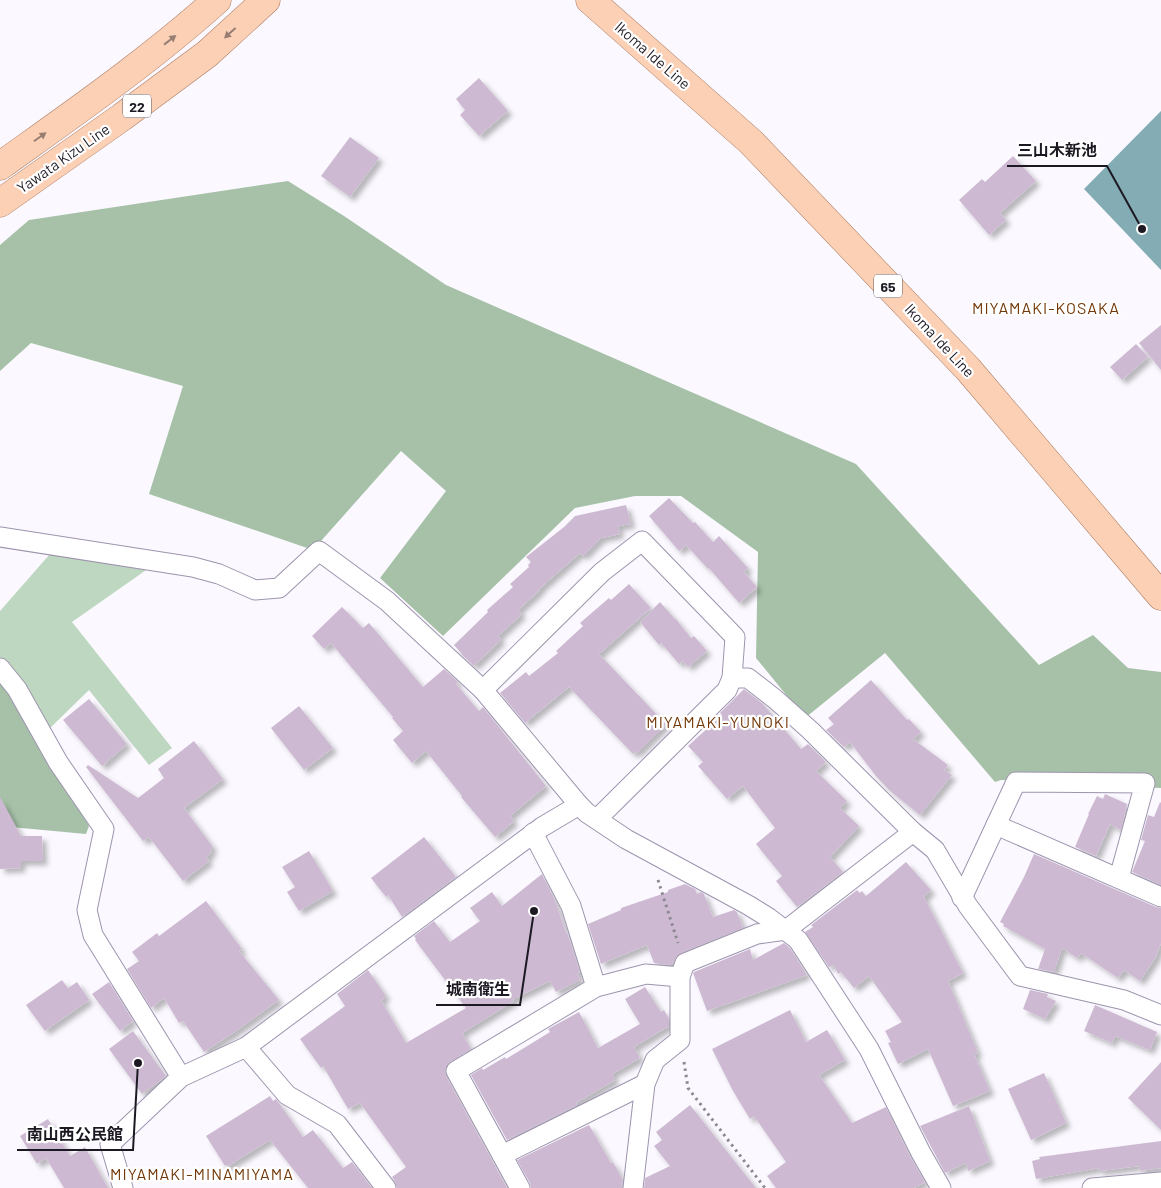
<svg xmlns="http://www.w3.org/2000/svg" width="1161" height="1188" font-family="Barlow,'Noto Sans JP',sans-serif">
  <style>
    .green { fill: #bed7c0 }
    .forest { fill: #a6c1a8 }
    .water { fill: #83acb5 }
    .building { fill: #cdbad2; filter: url(#shadow) }
    .lines { fill: none; stroke-linecap: round; stroke-linejoin: round }
    .street-casing { stroke: #9d94ae; stroke-width: 21 }
    .primary-casing { stroke: #ab7b61; stroke-width: 29 }
    .path { stroke: #8b8890; stroke-width: 3; stroke-dasharray: 2.5 4; stroke-linecap: butt }
    .street { stroke: #fff; stroke-width: 19 }
    .primary { stroke: #fbd0b5; stroke-width: 28 }
    .oneway { fill: #977e73 }
    .labels { text-anchor: middle; dominant-baseline: central; stroke-width: 4.5; stroke-linejoin: round; paint-order: stroke }
    .shield { fill: #fff; stroke: #615e65; stroke-width: 1 }
    .shield-label { font-size: 14px; font-weight: bold; fill: #1d1923 }
    .street-label { font-size: 15px; fill: #1d1923; stroke: #fff }
    .neighbourhood-label { font-size: 16px; letter-spacing: 1px; fill: #723707; stroke: #fff }
    .leader { fill: none; stroke: #1d1923; stroke-width: 2 }
    .callout-dot { fill: #1d1923; stroke: #fff; stroke-width: 2 }
    .callout-label { font-size: 16px; text-anchor: middle; font-weight: bold; fill: #1d1923; stroke: #fff; stroke-width: 4.5; stroke-linejoin: round; paint-order: stroke }
  </style>
  <defs>
    <filter id="shadow"><feDropShadow dx="4.5" dy="4.5" stdDeviation="2.5" flood-color="#0004"/></filter>
  </defs>
  <rect width="100%" height="100%" fill="#fbf9ff"/>
  <path class="green" d="M 50,554 L 149,568 L 72,622 L 172,748 L 149,765 L 89,690 L 47,731 L 0,657 L 0,611 Z"/>
  <g class="forest">
    <path d="M 288,181 L 344,216 L 446,285 L 856,464 L 1039,665 L 1093,635 L 1128,668 L 1161,672 L 1161,788 L 1001,780 L 995,782 L 885,653 L 805,718 L 756,658 L 758,552 L 681,496 L 635,496 L 575,508 L 443,636 L 380,578 L 446,491 L 401,451 L 313,550 L 149,494 L 183,386 L 31,343 L 0,371 L 0,245 L 29,220 Z"/>
    <path d="M 0,682 L 15,700 L 89,826 L 86,834 L 0,826 Z"/>
  </g>
  <path class="water" d="M 1161,111 L 1161,270 L 1084,189 Z"/>
  <g class="building">
    <path d="M 479,78 L 508,111 L 479,136 L 460,115 L 465,110 L 456,99 Z"/>
    <path d="M 350,137 L 379,158 L 350,197 L 321,176 Z"/>
    <path d="M 1013,156 L 1036,181 L 1000,213 L 1006,220 L 989,235 L 959,200 L 982,179 L 985,182 Z"/>
    <path d="M 1161,325 L 1161,370 L 1139,343 Z"/>
    <path d="M 1136,344 L 1148,357 L 1122,380 L 1110,367 Z"/>
    <path d="M 669,498 L 693,523 L 695,522 L 713,542 L 719,536 L 748,568 L 744,572 L 757,587 L 739,603 L 709,568 L 708,569 L 686,545 L 679,551 L 649,516 Z"/>
    <path d="M 626,505 L 631,524 L 618,526 L 620,534 L 601,538 L 583,556 L 580,553 L 539,589 L 540,590 L 518,610 L 522,614 L 498,636 L 501,640 L 474,666 L 462,655 L 462,654 L 454,645 L 488,612 L 487,610 L 513,587 L 510,584 L 529,567 L 528,565 L 531,562 L 526,557 L 564,527 L 575,516 Z"/>
    <path d="M 629,584 L 651,608 L 599,654 L 666,724 L 637,753 L 635,751 L 633,754 L 569,687 L 525,723 L 500,693 L 526,672 L 529,676 L 558,653 L 556,651 L 583,626 L 580,623 L 609,598 L 611,600 Z"/>
    <path d="M 660,602 L 675,619 L 676,619 L 691,638 L 694,636 L 707,651 L 688,667 L 683,661 L 679,664 L 661,643 L 659,645 L 640,622 Z"/>
    <path d="M 342,607 L 363,628 L 369,623 L 423,687 L 444,669 L 458,682 L 456,684 L 479,711 L 483,707 L 546,786 L 510,816 L 514,821 L 495,837 L 461,797 L 462,796 L 426,751 L 412,763 L 393,740 L 403,731 L 392,718 L 393,717 L 331,643 L 324,649 L 312,636 Z"/>
    <path d="M 871,680 L 907,720 L 909,719 L 921,732 L 913,739 L 948,765 L 944,770 L 952,775 L 920,815 L 889,790 L 876,776 L 850,742 L 844,747 L 826,730 L 834,724 L 828,718 Z"/>
    <path d="M 744,689 L 763,704 L 801,749 L 808,744 L 826,762 L 816,771 L 847,801 L 840,808 L 859,826 L 830,857 L 843,872 L 797,907 L 776,881 L 782,876 L 756,844 L 775,828 L 743,786 L 727,799 L 698,766 L 703,762 L 688,746 L 722,715 L 720,713 Z"/>
    <path d="M 89,699 L 127,744 L 102,766 L 63,720 Z"/>
    <path d="M 299,706 L 333,748 L 304,770 L 271,728 Z"/>
    <path d="M 194,741 L 223,779 L 184,808 L 213,847 L 210,850 L 212,852 L 206,857 L 209,861 L 183,881 L 149,837 L 143,841 L 86,767 L 88,765 L 138,798 L 164,778 L 158,769 Z"/>
    <path d="M 1105,794 L 1127,804 L 1121,830 L 1110,824 L 1096,856 L 1075,847 L 1089,814 L 1088,814 L 1097,796 L 1103,799 Z"/>
    <path d="M 0,797 L 21,836 L 42,836 L 43,861 L 21,861 L 21,868 L 0,869 Z"/>
    <path d="M 1160,802 L 1161,803 L 1161,885 L 1132,872 L 1145,841 L 1141,840 L 1148,815 L 1154,817 Z"/>
    <path d="M 424,837 L 456,877 L 402,917 L 388,895 L 386,897 L 371,878 Z"/>
    <path d="M 309,851 L 333,891 L 299,911 L 287,892 L 295,887 L 282,867 Z"/>
    <path d="M 1034,854 L 1156,907 L 1161,908 L 1161,943 L 1156,957 L 1140,981 L 1124,970 L 1118,978 L 1081,953 L 1077,958 L 1062,948 L 1054,972 L 1038,969 L 1045,949 L 1003,926 L 1004,924 L 1000,922 L 1024,877 Z"/>
    <path d="M 906,862 L 931,890 L 924,897 L 963,973 L 948,981 L 978,1053 L 974,1054 L 990,1091 L 953,1106 L 928,1049 L 898,1064 L 888,1043 L 891,1042 L 885,1031 L 902,1022 L 869,976 L 854,988 L 841,972 L 838,974 L 834,965 L 829,967 L 805,932 L 813,927 L 811,925 L 857,890 L 860,893 L 862,891 L 866,896 Z"/>
    <path d="M 542,874 L 554,898 L 566,933 L 567,932 L 580,972 L 577,973 L 580,980 L 556,992 L 550,981 L 513,999 L 514,1001 L 462,1033 L 471,1049 L 450,1062 L 446,1066 L 445,1070 L 446,1076 L 507,1188 L 397,1188 L 395,1182 L 392,1177 L 406,1167 L 360,1103 L 348,1109 L 323,1066 L 321,1068 L 300,1039 L 345,1006 L 337,994 L 368,970 L 386,996 L 381,1000 L 406,1043 L 466,1008 L 415,940 L 416,939 L 414,936 L 434,921 L 450,942 L 480,921 L 470,908 L 492,892 L 502,906 Z"/>
    <path d="M 685,884 L 695,889 L 697,894 L 701,892 L 704,894 L 713,917 L 734,910 L 737,912 L 743,928 L 681,953 L 677,956 L 673,963 L 668,965 L 654,963 L 647,945 L 601,964 L 588,924 L 621,910 L 621,908 L 668,892 L 668,890 Z"/>
    <path d="M 206,901 L 242,949 L 239,951 L 279,1000 L 233,1033 L 204,1052 L 183,1021 L 179,1023 L 164,998 L 151,1008 L 127,969 L 139,961 L 132,952 L 157,933 L 159,936 Z"/>
    <path d="M 784,943 L 790,948 L 807,975 L 707,1011 L 693,973 L 694,972 L 750,949 L 753,960 Z"/>
    <path d="M 62,980 L 68,988 L 77,982 L 89,1000 L 45,1031 L 26,1005 Z"/>
    <path d="M 109,982 L 133,1021 L 120,1031 L 92,994 Z"/>
    <path d="M 645,987 L 661,1012 L 664,1010 L 669,1019 L 669,1026 L 634,1047 L 640,1058 L 612,1074 L 615,1080 L 576,1103 L 577,1105 L 507,1140 L 471,1075 L 482,1068 L 483,1070 L 505,1057 L 506,1059 L 550,1032 L 548,1029 L 579,1012 L 598,1048 L 640,1024 L 625,999 Z"/>
    <path d="M 1030,990 L 1048,994 L 1047,997 L 1056,1001 L 1045,1019 L 1023,1009 Z"/>
    <path d="M 1095,1005 L 1157,1032 L 1150,1050 L 1115,1036 L 1112,1043 L 1084,1031 Z"/>
    <path d="M 790,1010 L 806,1042 L 827,1030 L 845,1060 L 819,1075 L 852,1123 L 886,1107 L 911,1158 L 925,1182 L 914,1188 L 776,1188 L 767,1176 L 786,1162 L 754,1116 L 750,1119 L 733,1091 L 712,1049 Z"/>
    <path d="M 133,1031 L 166,1076 L 142,1094 L 109,1049 Z"/>
    <path d="M 1161,1062 L 1161,1130 L 1128,1098 Z"/>
    <path d="M 1044,1073 L 1066,1123 L 1031,1140 L 1008,1089 Z"/>
    <path d="M 270,1096 L 273,1101 L 276,1099 L 279,1103 L 303,1137 L 313,1130 L 343,1168 L 352,1162 L 372,1188 L 308,1188 L 270,1140 L 228,1166 L 226,1165 L 225,1166 L 206,1136 Z"/>
    <path d="M 690,1105 L 721,1144 L 756,1188 L 644,1188 L 645,1178 L 670,1166 L 654,1146 L 662,1140 L 656,1132 Z"/>
    <path d="M 969,1106 L 990,1161 L 968,1171 L 966,1163 L 945,1173 L 920,1126 Z"/>
    <path d="M 48,1119 L 70,1156 L 85,1147 L 108,1188 L 64,1188 L 46,1158 L 37,1164 L 20,1136 Z"/>
    <path d="M 589,1125 L 611,1163 L 613,1162 L 623,1180 L 622,1188 L 531,1188 L 530,1183 L 517,1160 Z"/>
    <path d="M 1161,1141 L 1161,1168 L 1140,1171 L 1139,1166 L 1100,1171 L 1099,1168 L 1036,1179 L 1032,1161 L 1040,1159 L 1039,1157 Z"/>
  </g>
  <g class="lines">
    <defs>
      <g id="street">
        <path d="M 0,537 L 193,567 L 219,574 L 255,590 L 279,588 L 319,551 L 387,601 L 483,690 L 579,805 L 587,813 L 626,839 L 748,905 L 769,918 L 798,940 L 869,1049 L 921,1153 L 941,1188"/>
        <path d="M 0,668 L 17,689 L 58,762 L 104,829 L 87,910 L 93,935 L 181,1077"/>
        <path d="M 483,690 L 602,572 L 642,541 L 735,637 L 732,678 L 748,678 L 775,699 L 810,730 L 913,832 L 935,850 L 968,906 L 1020,976 L 1124,1000 L 1161,1015"/>
        <path d="M 597,819 L 727,690 L 732,678"/>
        <path d="M 996,825 L 1161,897"/>
        <path d="M 533,833 L 571,906 L 596,987"/>
        <path d="M 962,898 L 1016,782 L 1145,783 L 1119,878"/>
        <path d="M 246,1047 L 287,1095 L 337,1124 L 386,1188"/>
        <path d="M 502,1155 L 645,1084"/>
        <path d="M 123,1188 L 110,1144 L 181,1077 L 246,1047 L 542,827 L 579,805"/>
        <path d="M 520,1188 L 456,1071 L 596,987 L 646,974 L 680,977"/>
        <path d="M 633,1188 L 645,1084 L 655,1060 L 680,1040 L 680,977 L 685,963 L 757,934 L 786,930 L 913,832"/>
        <path d="M 1092,1188 L 1161,1182"/>
      </g>
      <g id="primary">
        <path d="M 590,0 L 751,142 L 968,369 L 1161,596"/>
        <path d="M 0,166 C 74,113 149,61 217,0"/>
        <path d="M 0,203 L 122,117 L 207,54 L 266,0"/>
      </g>
    </defs>
    <use href="#street" class="street-casing"/>
    <use href="#primary" class="primary-casing"/>
    <g class="path">
      <path d="M 658,880 L 678,943"/>
      <path d="M 684,1062 L 688,1088 L 765,1188"/>
    </g>
    <use href="#street" class="street"/>
    <use href="#primary" class="primary"/>
  </g>
  <defs><path id="oneway-solid" d="M-6-.8H1V-3.2L6.5 0L1 3.2V.8H-6Z" transform="scale(1.25)"/></defs>
  <g class="oneway">
    <use href="#oneway-solid" transform="translate(230 33) rotate(138)"/>
    <use href="#oneway-solid" transform="translate(170 40) rotate(-38)"/>
    <use href="#oneway-solid" transform="translate(40 137) rotate(-35)"/>
  </g>
  <g class="labels">
    <g class="shield">
      <rect x="123" y="94.5" width="28" height="23" rx="4"/>
      <rect x="874" y="274.5" width="28" height="23" rx="4"/>
    </g>
    <g class="shield-label">
      <text x="137" y="106">22</text>
      <text x="888" y="286">65</text>
    </g>
    <g class="street-label">
      <text transform="translate(653 55) rotate(41)">Ikoma Ide Line</text>
      <text transform="translate(63 158) rotate(-35)">Yawata Kizu Line</text>
      <text transform="translate(940 340) rotate(47)">Ikoma Ide Line</text>
    </g>
    <g class="neighbourhood-label">
      <text x="1046" y="307">MIYAMAKI-KOSAKA</text>
      <text x="718" y="721">MIYAMAKI-YUNOKI</text>
      <text x="202" y="1173">MIYAMAKI-MINAMIYAMA</text>
    </g>
  </g>
  <path class="leader" d="M1142 229L1107 166H1007M534 911L520 1005H436M138 1063L133 1150H17"/>
  <g class="callout-dot">
    <circle cx="1142" cy="229" r="5"/>
    <circle cx="534" cy="911" r="5"/>
    <circle cx="138" cy="1063" r="5"/>
  </g>
  <g class="callout-label">
    <text x="1057" y="156">三山木新池</text>
    <text x="478" y="995">城南衛生</text>
    <text x="75" y="1140">南山西公民館</text>
  </g>
</svg>
